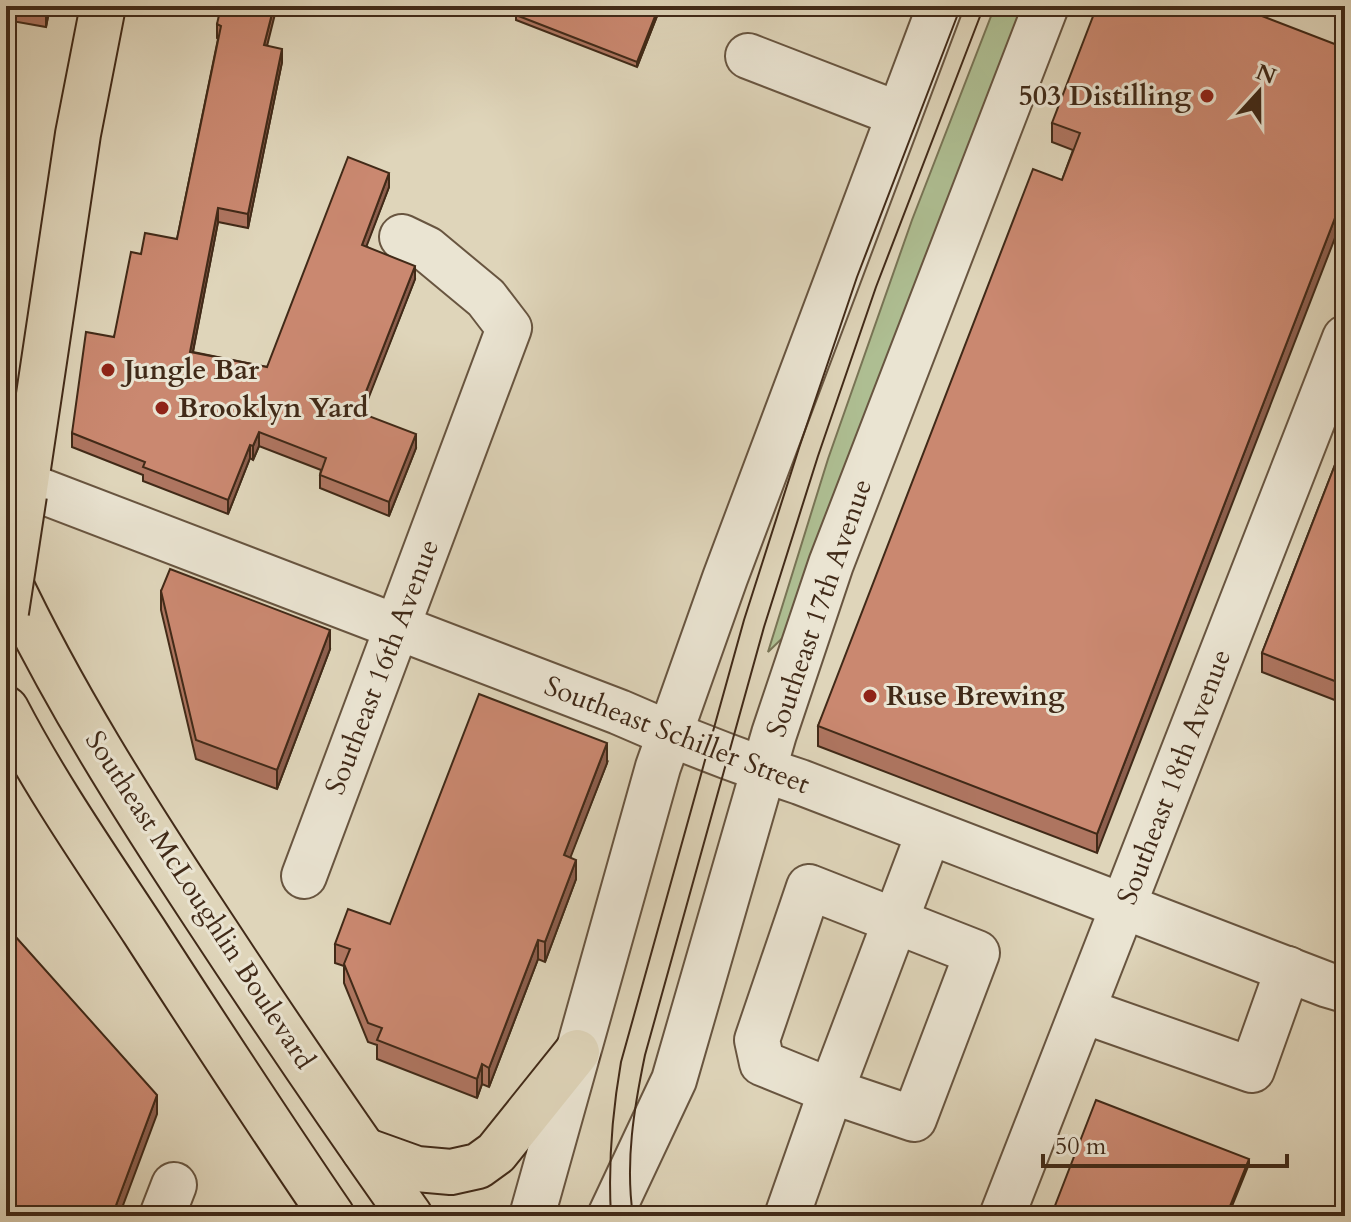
<svg xmlns="http://www.w3.org/2000/svg" width="1351" height="1222" font-family="Cardo,serif">
  <style>
    .green { fill: #aebe92; stroke: #787455; stroke-width: 2 }
    .lines { fill: none; stroke-linecap: round; stroke-linejoin: round }
    .minor-casing { stroke: #685540; stroke-width: 48 }
    .major-casing { stroke: #412a18; stroke-width: 48 }
    .highway-casing { stroke: #412a18; stroke-width: 48 }
    .minor { stroke: #eae4d2; stroke-width: 44 }
    .major { stroke: #dfd5ba; stroke-width: 44 }
    .highway { stroke: #dfd5ba; stroke-width: 44 }
    .tram { stroke: #412a18; stroke-width: 2 }
    .major-bridge-casing { stroke: #412a18; stroke-width: 48; stroke-linecap: butt }
    .major-bridge { stroke: #dfd5ba; stroke-width: 44 }
    .wall { fill: #ae7560; stroke: #412a18; stroke-width: 2 }
    .shaded-wall { fill: #8d5f4e; stroke: #412a18; stroke-width: 2 }
    .building { fill: #ca8870; stroke: #412a18; stroke-width: 2 }
    .poi-dot { fill: #8f2418; stroke: #eae4d2; stroke-width: 3 }
    .labels { text-anchor: middle; dominant-baseline: central; stroke-width: 6; stroke-linejoin: round; paint-order: stroke }
    .poi-label { font-size: 28px; font-weight: bold; fill: #412a18; stroke: #eae4d2; text-anchor: start }
    .street-label { font-size: 28px; fill: #412a18; stroke: #eae4d2 }
  </style>
  <rect width="100%" height="100%" fill="#dfd5ba"/>
  <filter id="stains"><feTurbulence type="fractalNoise" baseFrequency=".0025" numOctaves="4"/><feColorMatrix values="0 0 0 0 .2 0 0 0 0 .09 0 0 0 0 .02 0 0 0 .5 -.17"/></filter>
  <radialGradient id="worn" r=".72"><stop offset=".6" stop-color="#630" stop-opacity="0"/><stop offset="1" stop-color="#630" stop-opacity=".3"/></radialGradient>
  <path class="green" d="M 995,6 L 1035,6 L 795,626 L 768,652 L 828,459 L 912,220 Z"/>
  <g class="lines">
    <defs>
      <g id="minor">
        <path d="M 748,56 L 898,114"/>
        <path d="M 26,485 L 619,712 C 678,738 739,762 800,782 L 1328,985 L 1345,990"/>
        <path d="M 304,876 L 509,328 L 486,298 L 427,249 L 402,237"/>
        <path d="M 809,887 L 977,953 L 914,1119 L 831,1091 L 762,1063 L 757,1040 Z"/>
        <path d="M 1084,1011 L 1252,1070 L 1288,969"/>
        <path d="M 162,1216 L 174,1185"/>
        <path d="M 532,1216 L 658,767 L 725,578 L 940,6"/>
        <path d="M 610,1216 L 674,1080 L 774,734 L 831,564 L 1046,6"/>
        <path d="M 787,1216 L 831,1091 L 929,832"/>
        <path d="M 1002,1216 L 1345,338"/>
      </g>
      <path id="major" d="M 24,495 L 78,134 L 103,6"/>
      <g id="highway">
        <path d="M 6,575 C 62,694 133,806 205,915 C 272,1017 340,1117 410,1216"/>
        <path d="M 6,709 C 46,786 96,858 144,931 C 206,1027 268,1122 332,1216"/>
        <path d="M 364,1150 L 417,1169 L 451,1172 L 478,1166 L 496,1153 L 577,1052"/>
      </g>
    </defs>
    <use href="#minor" class="minor-casing"/>
    <use href="#major" class="major-casing"/>
    <use href="#highway" class="highway-casing"/>
    <use href="#minor" class="minor"/>
    <use href="#major" class="major"/>
    <use href="#highway" class="highway"/>
    <g class="tram">
      <path d="M 611,1216 C 608,1164 612,1114 621,1062 L 744,620 L 799,448 L 857,277 L 961,6"/>
      <path d="M 633,1216 C 625,1162 634,1108 645,1055 L 764,627 L 818,456 L 876,287 L 984,6"/>
    </g>
    <defs>
      <path id="major-bridge" d="M 6,612 L 24,495"/>
    </defs>
    <use href="#major-bridge" class="major-bridge-casing"/>
    <use href="#major-bridge" class="major-bridge"/>
  </g>
  <g class="wall">
    <path d="M 6,6 L 50,6 L 46,27 L 6,20 Z"/>
    <path d="M 661,6 L 637,67 L 516,20 L 516,15 Z"/>
    <path d="M 1236,6 L 1097,853 L 818,746 L 818,726 L 1062,180 L 1073,150 L 1052,142 L 1052,123 Z"/>
    <path d="M 217,24 L 267,45 L 282,62 L 248,228 L 218,222 L 193,352 L 267,367 L 389,187 L 366,246 L 415,279 L 362,413 L 416,448 L 389,516 L 320,488 L 320,475 L 321,470 L 259,446 L 253,460 L 250,458 L 228,514 L 143,481 L 143,475 L 72,447 L 72,433 L 114,337 L 141,254 L 177,239 L 218,39 L 217,38 Z"/>
    <path d="M 1345,439 L 1345,704 L 1262,672 L 1262,653 Z"/>
    <path d="M 161,591 L 330,649 L 277,789 L 196,759 L 161,610 Z"/>
    <path d="M 607,763 L 570,857 L 576,879 L 545,962 L 538,959 L 489,1087 L 482,1084 L 477,1098 L 377,1059 L 377,1045 L 368,1042 L 344,983 L 344,966 L 335,963 L 335,944 L 390,924 Z"/>
  </g>
  <g class="shaded-wall">
    <path d="M 46,6 L 50,6 L 46,27 Z"/>
    <path d="M 274,6 L 277,6 L 264,58 L 264,45 Z"/>
    <path d="M 659,6 L 661,6 L 637,67 L 637,62 Z"/>
    <path d="M 282,49 L 282,62 L 248,228 L 248,214 Z"/>
    <path d="M 389,173 L 389,187 L 362,258 L 362,245 Z"/>
    <path d="M 1345,192 L 1345,212 L 1097,853 L 1097,834 Z"/>
    <path d="M 218,208 L 218,222 L 190,366 L 190,352 Z"/>
    <path d="M 415,266 L 415,279 L 358,425 L 358,412 Z"/>
    <path d="M 259,432 L 259,446 L 253,460 L 253,446 Z"/>
    <path d="M 416,434 L 416,448 L 389,516 L 389,502 Z"/>
    <path d="M 250,445 L 250,458 L 228,514 L 228,500 Z"/>
    <path d="M 330,630 L 330,649 L 277,789 L 277,770 Z"/>
    <path d="M 607,743 L 607,763 L 564,874 L 564,855 Z"/>
    <path d="M 576,860 L 576,879 L 545,962 L 545,942 Z"/>
    <path d="M 538,940 L 538,959 L 489,1087 L 489,1068 Z"/>
    <path d="M 482,1064 L 482,1084 L 477,1098 L 477,1079 Z"/>
    <path d="M 157,1095 L 157,1114 L 119,1216 L 112,1216 Z"/>
    <path d="M 1249,1159 L 1249,1164 L 1228,1216 L 1226,1216 Z"/>
  </g>
  <g class="building">
    <path d="M 221,6 L 274,6 L 264,45 L 282,49 L 248,214 L 218,208 L 190,352 L 267,367 L 348,157 L 389,173 L 362,245 L 415,266 L 358,412 L 416,434 L 389,502 L 320,475 L 326,458 L 259,432 L 253,446 L 250,445 L 228,500 L 143,467 L 145,462 L 72,433 L 86,332 L 114,337 L 131,252 L 141,254 L 145,233 L 177,239 L 221,26 L 217,24 Z"/>
    <path d="M 517,6 L 659,6 L 637,62 L 516,15 Z"/>
    <path d="M 1097,6 L 1236,6 L 1345,48 L 1345,192 L 1097,834 L 818,726 L 1033,169 L 1062,180 L 1080,133 L 1052,123 Z"/>
    <path d="M 1345,439 L 1345,685 L 1262,653 Z"/>
    <path d="M 170,569 L 330,630 L 277,770 L 196,740 L 161,591 Z"/>
    <path d="M 479,694 L 607,743 L 564,855 L 576,860 L 545,942 L 538,940 L 489,1068 L 482,1064 L 477,1079 L 377,1040 L 382,1028 L 368,1023 L 344,964 L 350,949 L 335,944 L 348,909 L 390,924 Z"/>
    <path d="M 6,926 L 157,1095 L 112,1216 L 6,1216 Z"/>
    <path d="M 1096,1100 L 1249,1159 L 1226,1216 L 1051,1216 Z"/>
  </g>
  <g class="poi-dot">
    <circle cx="1207" cy="96" r="8"/>
    <circle cx="108" cy="370" r="8"/>
    <circle cx="162" cy="408" r="8"/>
    <circle cx="870" cy="696" r="8"/>
  </g>
  <g class="labels">
    <g class="poi-label">
      <text x="1191" y="96" text-anchor="end">503 Distilling</text>
      <text x="124" y="370">Jungle Bar</text>
      <text x="178" y="408">Brooklyn Yard</text>
      <text x="886" y="696">Ruse Brewing</text>
    </g>
    <g class="street-label">
      <text transform="translate(819 608) rotate(-71)">Southeast 17th Avenue</text>
      <text transform="translate(382 667) rotate(-69)">Southeast 16th Avenue</text>
      <text transform="translate(677 735) rotate(21)">Southeast Schiller Street</text>
      <text transform="translate(1174 777) rotate(-69)">Southeast 18th Avenue</text>
      <text transform="translate(200 900) rotate(57)">Southeast McLoughlin Boulevard</text>
    </g>
  </g>
  <rect width="1351" height="1222" fill="none" stroke="#dfd5ba" stroke-width="32"/>
  <rect x="8" y="8" width="1335" height="1206" fill="none" stroke="#412a18" stroke-width="4"/>
  <rect x="16" y="16" width="1319" height="1190" fill="none" stroke="#412a18" stroke-width="2"/>
  <g transform="translate(1259 92) rotate(21)" stroke="#eae4d2" stroke-width="6" paint-order="stroke">
  <path d="M0-6L14 30L0 20L-14 30Z" fill="#412a18"/>
  <text y="-12" font-size="22" font-weight="bold" text-anchor="middle" fill="#412a18">N</text>
  </g>
  <path d="M1043 1154v12h244v-12" fill="none" stroke="#412a18" stroke-width="4"/>
  <text x="1055" y="1154" font-size="24" fill="#412a18" stroke="#eae4d2" stroke-width="6" paint-order="stroke">50 m</text>
  <rect width="100%" height="100%" filter="url(#stains)"/>
  <rect width="100%" height="100%" fill="url(#worn)"/>
</svg>
